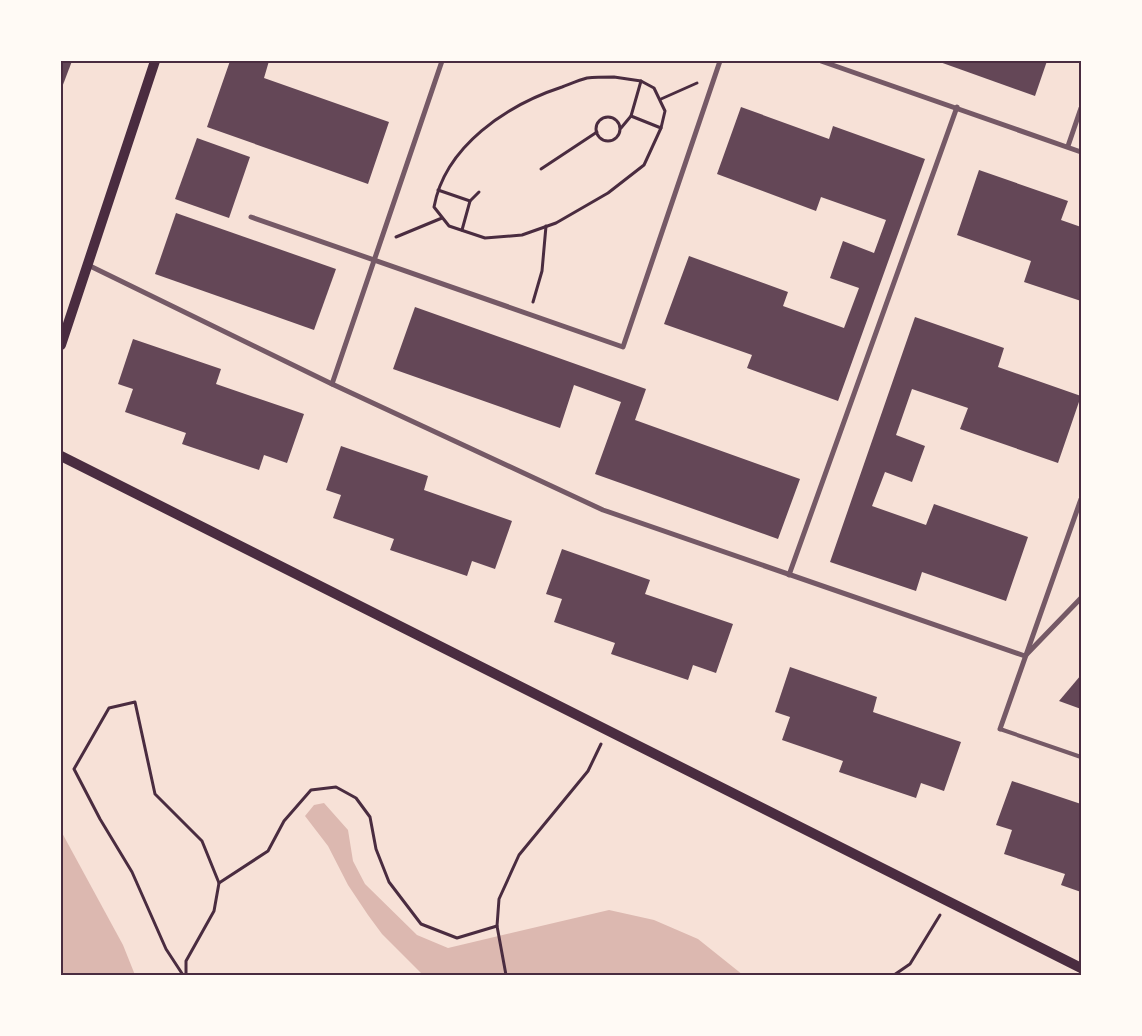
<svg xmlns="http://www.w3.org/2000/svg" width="1142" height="1036" font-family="'Source Sans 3',sans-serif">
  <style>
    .water { fill: #dcb8b0 }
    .building { fill: #644757 }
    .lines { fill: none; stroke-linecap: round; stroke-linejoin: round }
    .path { stroke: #4a2c40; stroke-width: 3 }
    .service { stroke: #755966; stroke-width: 4 }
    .minor { stroke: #755966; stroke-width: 5 }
    .secondary { stroke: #4a2c40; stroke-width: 10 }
    .neatline { fill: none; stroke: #4a2c40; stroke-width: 2 }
  </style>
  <rect width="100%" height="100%" fill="#f7e1d7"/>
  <g class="water">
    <path d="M 324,803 L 348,830 L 353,861 L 365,884 L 417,935 L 448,948 L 609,910 L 654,920 L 698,939 L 743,975 L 423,975 L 382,934 L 368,915 L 348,885 L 328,846 L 305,816 L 314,805 Z"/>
    <path d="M 61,831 L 123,945 L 135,975 L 61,975 Z"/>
  </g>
  <g class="building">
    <path d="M 61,61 L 72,61 L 61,90 Z"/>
    <path d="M 230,61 L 269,61 L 264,78 L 389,122 L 368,184 L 207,127 Z"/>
    <path d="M 937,61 L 1047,61 L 1035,96 Z"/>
    <path d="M 741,107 L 829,139 L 833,126 L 925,159 L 838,401 L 747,368 L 752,355 L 664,324 L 689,256 L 788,292 L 783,306 L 844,328 L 859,288 L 830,278 L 843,241 L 874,253 L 886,220 L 821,197 L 816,211 L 717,174 Z"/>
    <path d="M 197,138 L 250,157 L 229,218 L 175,199 Z"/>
    <path d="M 979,170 L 1068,201 L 1061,220 L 1081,227 L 1081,301 L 1024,282 L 1031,261 L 957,235 Z"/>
    <path d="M 176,213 L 336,269 L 314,330 L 155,274 Z"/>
    <path d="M 415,307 L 646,389 L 635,420 L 800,479 L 778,539 L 595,474 L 621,402 L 574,385 L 560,428 L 393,369 Z"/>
    <path d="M 915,317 L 1004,348 L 998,367 L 1081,396 L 1058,463 L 960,429 L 968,408 L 912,389 L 896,435 L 925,446 L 912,482 L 885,472 L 872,506 L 926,525 L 934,504 L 1028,537 L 1006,601 L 922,572 L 916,591 L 830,562 Z"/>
    <path d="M 133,339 L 221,369 L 216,384 L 304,414 L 287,463 L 264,455 L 259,470 L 182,444 L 186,433 L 125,412 L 133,389 L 118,384 Z"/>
    <path d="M 341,446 L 428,476 L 424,490 L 512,521 L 495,569 L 472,561 L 467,576 L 390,550 L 394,539 L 333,518 L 341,495 L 326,490 Z"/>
    <path d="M 562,549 L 650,580 L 645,594 L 733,624 L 716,673 L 693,665 L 688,680 L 611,654 L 615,643 L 554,622 L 562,599 L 546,594 Z"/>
    <path d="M 790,667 L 877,697 L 873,712 L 961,742 L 944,791 L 921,783 L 916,798 L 839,772 L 843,761 L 782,740 L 790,717 L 775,712 Z"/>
    <path d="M 1081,675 L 1081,709 L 1059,701 Z"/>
    <path d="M 1012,781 L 1081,804 L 1081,892 L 1061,885 L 1065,874 L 1004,854 L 1012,830 L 996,825 Z"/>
  </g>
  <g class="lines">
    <g class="path">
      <path d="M 614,77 L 641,81 L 654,88 L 665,111 L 661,128 L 644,165 L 608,193 L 556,223 L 522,235 L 485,238 L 449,226 L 434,207 C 445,146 507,105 562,87 C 570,84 579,80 587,78 C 596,77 605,77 614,77 Z"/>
      <path d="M 661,99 L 697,83"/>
      <path d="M 631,116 L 661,128"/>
      <circle cx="608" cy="129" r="12"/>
      <path d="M 621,128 L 631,116 L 641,81"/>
      <path d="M 541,169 L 597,132"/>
      <path d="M 438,190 L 470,201"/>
      <path d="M 462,230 L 470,201 L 479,192"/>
      <path d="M 396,237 L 442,218"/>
      <path d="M 533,302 L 542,271 L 546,226"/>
      <path d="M 183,975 L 166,949 L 132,872 L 100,819 L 74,769 L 109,708 L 135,702 L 155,794 L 202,841 L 219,883"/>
      <path d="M 186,975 L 186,961 L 214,911 L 219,883 L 268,851 L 284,821 L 311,790 L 336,787 L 356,798 L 370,817 L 376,849 L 389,882 L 421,924 L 457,938 L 497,926"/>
      <path d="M 506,975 L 497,926 L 499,899 L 519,855 L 588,771 L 601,744"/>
      <path d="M 894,975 L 910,964 L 940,915"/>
    </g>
    <path class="service" d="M 1000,729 L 1081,757"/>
    <g class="minor">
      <path d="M 821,61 L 1081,152"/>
      <path d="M 1068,146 L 1081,108"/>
      <path d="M 251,217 L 623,347 L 720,61"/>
      <path d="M 88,265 L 332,384 L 603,510 L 1025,656 L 1081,598"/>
      <path d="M 332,384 L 442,61"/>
      <path d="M 789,575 L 957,107"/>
      <path d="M 1000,729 L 1081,499"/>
    </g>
    <g class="secondary">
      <path d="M 61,345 L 155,61"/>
      <path d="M 61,456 L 1081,968"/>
    </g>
  </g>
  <rect width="1142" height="1036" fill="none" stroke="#fffaf5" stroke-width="125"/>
  <rect x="62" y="62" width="1018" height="912" class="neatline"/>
</svg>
